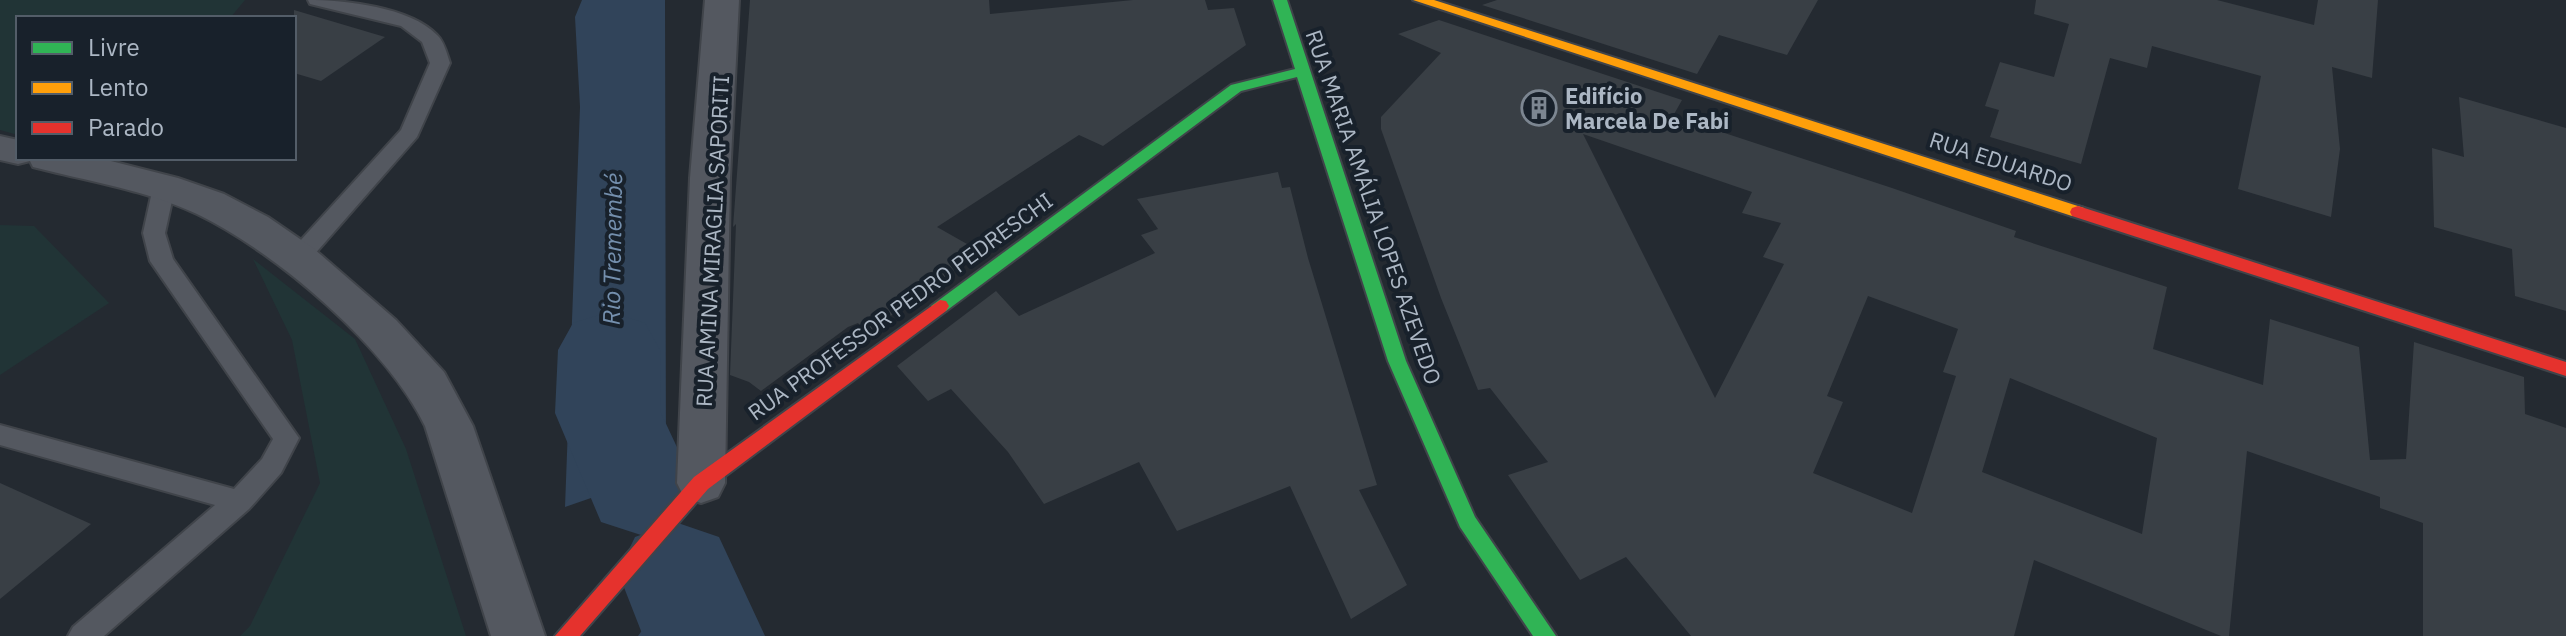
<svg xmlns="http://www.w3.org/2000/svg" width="2566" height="636" font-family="'IBM Plex Sans',sans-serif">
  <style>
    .green { fill: #213436 }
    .water { fill: #31445a }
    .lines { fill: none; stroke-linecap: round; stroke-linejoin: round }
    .river { fill: #31445a; fill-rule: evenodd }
    .building { fill: #393f45; fill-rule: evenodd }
    .lane-casing { stroke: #40444a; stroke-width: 4 }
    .street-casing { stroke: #40444a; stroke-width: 4 }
    .fast-casing { stroke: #40444a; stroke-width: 4 }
    .slow-casing { stroke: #40444a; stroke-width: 4 }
    .jam-casing { stroke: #40444a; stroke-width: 4 }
    .lane { fill: #545860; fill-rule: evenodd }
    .street { fill: #545860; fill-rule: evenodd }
    .fast { fill: #30b455; fill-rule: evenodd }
    .slow { fill: #ff9f0a; fill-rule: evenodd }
    .jam { fill: #e5322d; fill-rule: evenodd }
    .labels { text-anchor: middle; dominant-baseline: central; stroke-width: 8; stroke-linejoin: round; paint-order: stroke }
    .poi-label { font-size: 22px; font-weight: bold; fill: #acb7c4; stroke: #18212b; text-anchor: start }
    .street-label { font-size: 22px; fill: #acb7c4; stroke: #18212b }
    .water-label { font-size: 24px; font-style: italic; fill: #748fad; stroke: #18212b }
  </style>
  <rect width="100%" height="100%" fill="#242a31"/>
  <g class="green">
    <path d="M 0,0 L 245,0 L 230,18 L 18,18 L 18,135 L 0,130 Z"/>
    <path d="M 0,225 L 34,226 L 109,303 L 0,375 Z"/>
    <path d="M 253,259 L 355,339 L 406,449 L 466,636 L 240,636 L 250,626 L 320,483 L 292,340 Z"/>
  </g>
  <g class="water">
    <path d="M 582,0 L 665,0 L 666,472 L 565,507 L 580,107 L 575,17 Z"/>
    <path d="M 688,568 L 718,636 L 638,636 Z"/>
  </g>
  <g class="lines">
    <path class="river" d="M 609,312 L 645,323 L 660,350 L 661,413 L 697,490 L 678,523 L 719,537 L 765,636 L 643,636 L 618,572 L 635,537 L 646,533 L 641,535 L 601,522 L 555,413 L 558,350 L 573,323 Z"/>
  </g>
  <g class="building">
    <path d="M 750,0 L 989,0 L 990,14 L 1133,0 L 1205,0 L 1208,10 L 1234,8 L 1246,45 L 1103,146 L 1079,135 L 937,227 L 967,244 L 959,249 L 968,260 L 867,333 L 858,323 L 848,327 L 761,391 L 749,382 L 730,375 L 736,224 L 733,227 Z"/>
    <path d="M 1497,0 L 1818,0 L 1787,55 L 1719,35 L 1697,74 L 1482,5 Z"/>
    <path d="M 2036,0 L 2217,0 L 2314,25 L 2318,0 L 2378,0 L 2372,78 L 2332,67 L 2340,149 L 2331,217 L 2238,189 L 2261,76 L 2152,46 L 2147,68 L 2110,58 L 2081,164 L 1990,137 L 1999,110 L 1985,106 L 2000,62 L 2054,77 L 2069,24 L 2034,14 Z"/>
    <path d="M 294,10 L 385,37 L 321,81 L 294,73 Z"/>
    <path d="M 1439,20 L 1682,100 L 1673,116 L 1892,188 L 2016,231 L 2014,237 L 2167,287 L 2153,349 L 2263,385 L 2270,319 L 2359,347 L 2370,460 L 2406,459 L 2414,342 L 2524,377 L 2525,414 L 2566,428 L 2566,636 L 2423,636 L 2423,523 L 2380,508 L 2380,497 L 2247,451 L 2229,636 L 2221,636 L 2034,560 L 2014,636 L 1691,636 L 1626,557 L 1580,580 L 1508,475 L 1548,462 L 1490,388 L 1478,390 L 1441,298 L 1381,129 L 1381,117 L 1441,53 L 1398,34 ZM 1583,134 L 1752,192 L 1742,213 L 1781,223 L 1763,257 L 1784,264 L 1715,398 ZM 1868,296 L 1958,329 L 1943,372 L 1956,376 L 1912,513 L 1813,473 L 1843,402 L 1827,396 ZM 2010,378 L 2157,438 L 2142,534 L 1982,472 Z"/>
    <path d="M 2459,97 L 2566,128 L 2566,311 L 2515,296 L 2512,249 L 2434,227 L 2432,148 L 2464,157 Z"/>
    <path d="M 1278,172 L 1282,188 L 1290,187 L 1308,258 L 1377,485 L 1359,490 L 1407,585 L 1351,619 L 1290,486 L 1177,531 L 1139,462 L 1044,504 L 1008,452 L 951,389 L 928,401 L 897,366 L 996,291 L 1019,316 L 1155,253 L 1141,235 L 1158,229 L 1137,199 Z"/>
    <path d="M 0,483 L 91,524 L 0,599 Z"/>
  </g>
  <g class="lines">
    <defs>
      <g id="lane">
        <path d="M 308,0 C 345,0 410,7 437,35 C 444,41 447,54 450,63 L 417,137 L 306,264 L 290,264 L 286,258 L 290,252 L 401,130 L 430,63 L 422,42 L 401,26 L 310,4 Z"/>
        <path d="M 164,180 L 175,187 L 165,233 L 173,259 L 299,438 L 281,473 L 249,509 L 104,636 L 68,636 L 73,627 L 215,505 L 0,445 L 0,425 L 234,489 L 262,459 L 273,439 L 150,261 L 143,233 L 153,187 Z"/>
      </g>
      <g id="street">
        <path d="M 705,0 L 739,0 L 730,178 L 725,483 L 718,497 L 701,503 L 684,497 L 677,483 L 690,178 Z"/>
        <path d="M 0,136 L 18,140 L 18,158 L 99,158 L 178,178 L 224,194 L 268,217 L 313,248 L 396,320 L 444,372 L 473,426 L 545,636 L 491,636 L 425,426 C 387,347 276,252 197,214 C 146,190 87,181 33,167 L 30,161 L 18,164 L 0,160 Z"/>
      </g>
      <path id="fast" d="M 1273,0 L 1287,0 L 1406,361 L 1475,517 L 1556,636 L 1533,636 L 1460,527 L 1388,361 L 1297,77 L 1241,91 L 946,311 L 940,312 L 931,306 L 1231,85 L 1295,69 Z"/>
      <path id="slow" d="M 1413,0 L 1434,0 L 2084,208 L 2086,212 L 2084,216 L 2072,216 Z"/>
      <g id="jam">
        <path d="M 2078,206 L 2566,362 L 2566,376 L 2072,216 L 2070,212 L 2072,208 Z"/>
        <path d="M 940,300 L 946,301 L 949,306 L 946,311 L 708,489 L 580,636 L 555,636 L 694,477 Z"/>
      </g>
    </defs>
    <use href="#lane" class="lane-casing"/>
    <use href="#street" class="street-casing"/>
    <use href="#fast" class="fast-casing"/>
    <use href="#slow" class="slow-casing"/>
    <use href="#jam" class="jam-casing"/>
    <use href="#lane" class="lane"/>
    <use href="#street" class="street"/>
    <use href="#fast" class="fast"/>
    <use href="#slow" class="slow"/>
    <use href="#jam" class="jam"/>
  </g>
  <defs>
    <symbol id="building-ring" viewBox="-11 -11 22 22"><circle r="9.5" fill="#18212b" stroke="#7c8691" stroke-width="1.5"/><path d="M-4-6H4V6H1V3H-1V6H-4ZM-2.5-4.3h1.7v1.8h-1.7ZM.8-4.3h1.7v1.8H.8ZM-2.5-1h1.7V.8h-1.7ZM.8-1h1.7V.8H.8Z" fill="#7c8691"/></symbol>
  </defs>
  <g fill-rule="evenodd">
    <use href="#building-ring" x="1519" y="88" width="40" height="40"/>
  </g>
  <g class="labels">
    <g class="poi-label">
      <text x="1565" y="95">Edifício<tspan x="1565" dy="25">Marcela De Fabi</tspan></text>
    </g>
    <g class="street-label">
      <text transform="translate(2001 161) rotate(18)">RUA EDUARDO</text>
      <text transform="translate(1374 207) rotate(71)">RUA MARIA AMÁLIA LOPES AZEVEDO</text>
      <text transform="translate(712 241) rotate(-87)">RUA AMINA MIRAGLIA SAPORITI</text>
      <text transform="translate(900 306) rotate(-36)">RUA PROFESSOR PEDRO PEDRESCHI</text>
    </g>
    <g class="water-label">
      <text transform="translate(612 249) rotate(-89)">Rio Tremembé</text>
    </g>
  </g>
  <rect x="16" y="16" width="280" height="144" fill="#18212b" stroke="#535d68" stroke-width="2"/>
  <rect x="32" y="42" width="40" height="12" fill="#30b455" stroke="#535d68" stroke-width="2"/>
  <text x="88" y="56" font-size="24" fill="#acb7c4">Livre</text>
  <rect x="32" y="82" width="40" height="12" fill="#ff9f0a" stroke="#535d68" stroke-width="2"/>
  <text x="88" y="96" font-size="24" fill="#acb7c4">Lento</text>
  <rect x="32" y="122" width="40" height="12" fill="#e5322d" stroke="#535d68" stroke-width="2"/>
  <text x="88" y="136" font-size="24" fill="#acb7c4">Parado</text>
</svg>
